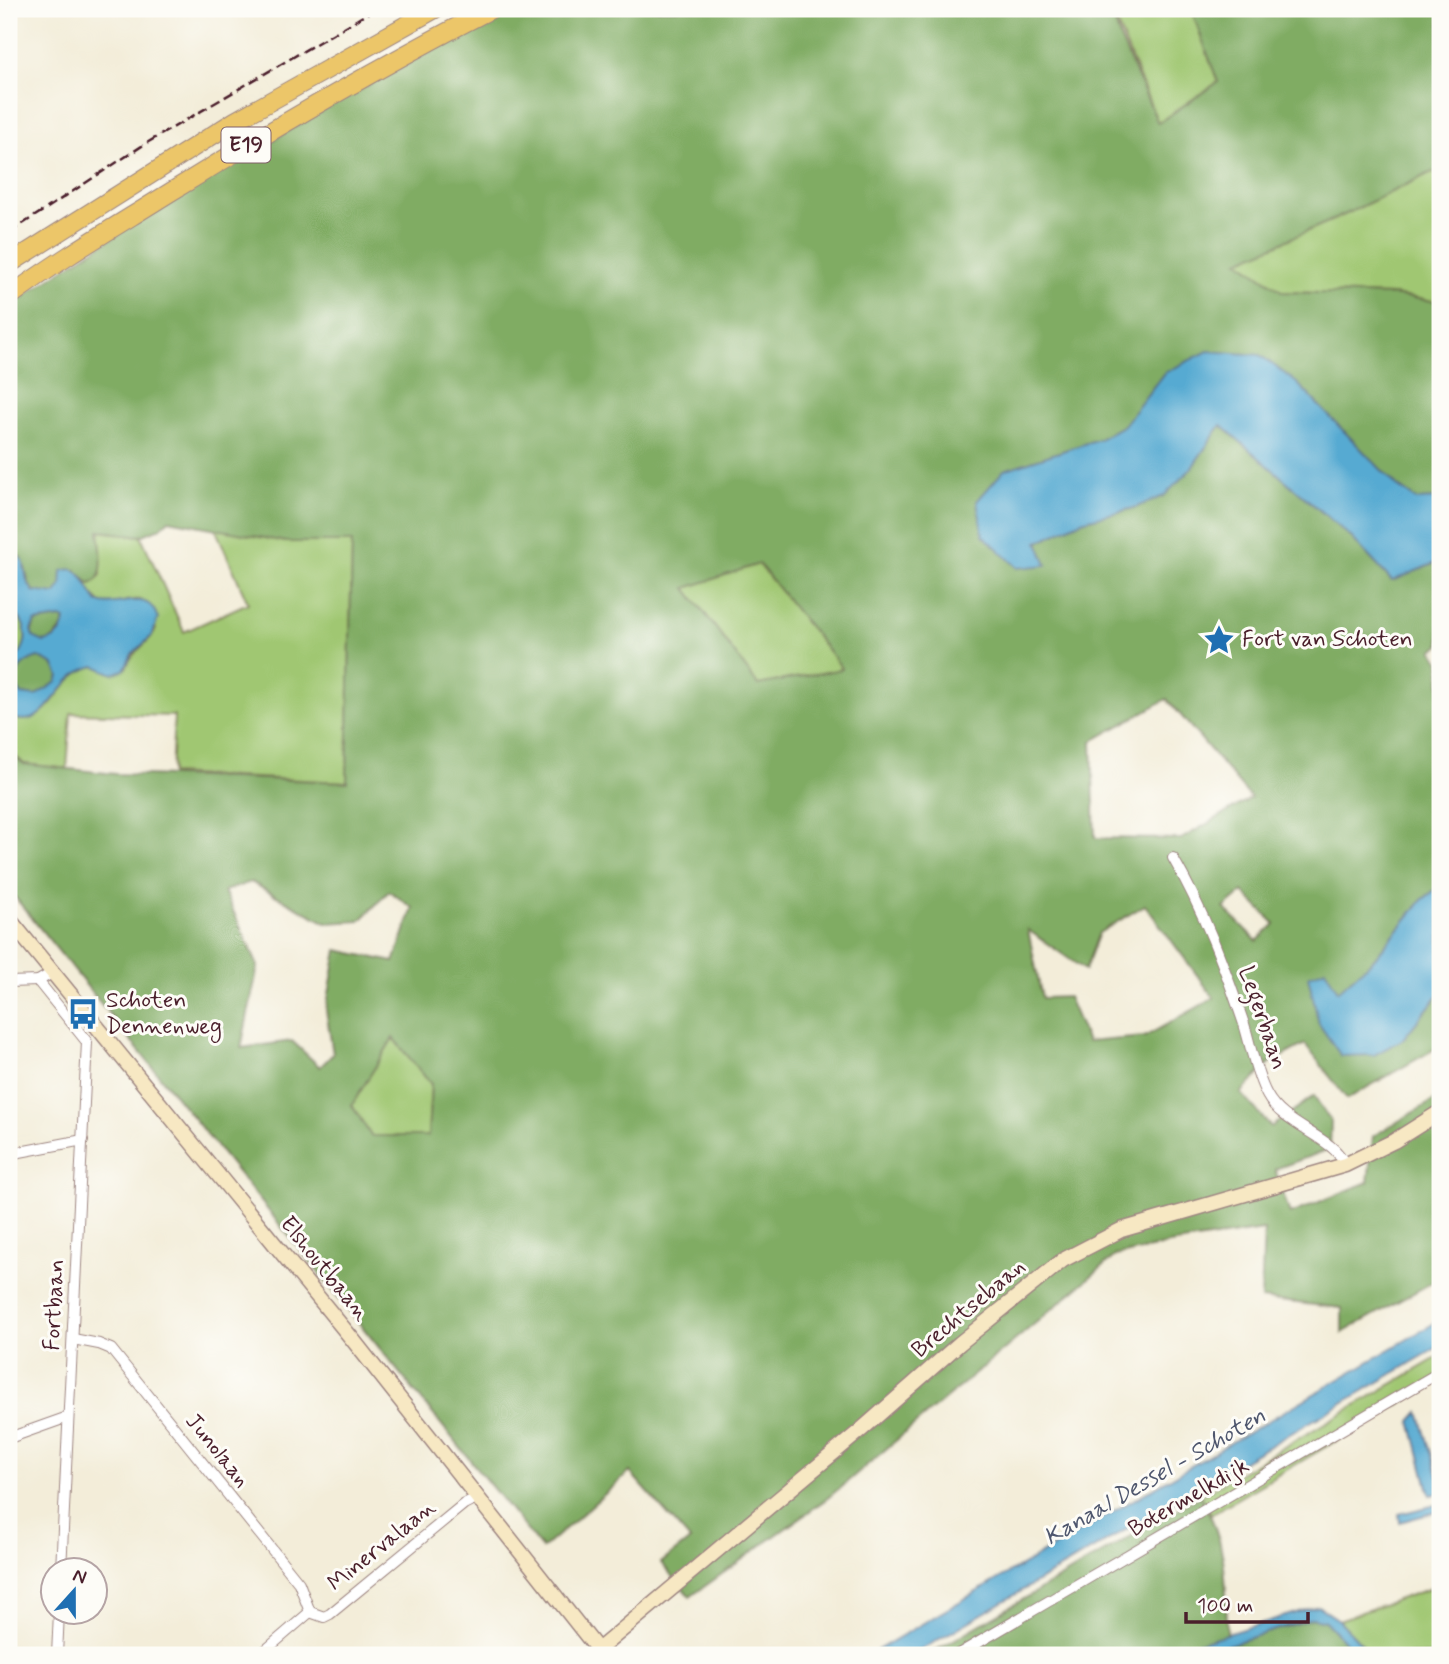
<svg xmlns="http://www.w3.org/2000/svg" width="1449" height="1664" font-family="Mynerve,sans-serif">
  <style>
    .green { fill: #a0c772; stroke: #75734e; stroke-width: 2 }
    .forest { fill: #80ac64; stroke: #656648; stroke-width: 2; fill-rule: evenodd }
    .water { fill: #57aad2; stroke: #50647e; stroke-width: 2; fill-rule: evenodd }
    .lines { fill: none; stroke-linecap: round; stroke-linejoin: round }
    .street-casing { stroke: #9e8682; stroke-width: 12 }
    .secondary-casing { stroke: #9e8682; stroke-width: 17 }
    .highway-casing { stroke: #9e8682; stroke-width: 20 }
    .street { stroke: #fff; stroke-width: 10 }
    .secondary { stroke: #f7e8c3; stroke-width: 14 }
    .highway { stroke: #ecc669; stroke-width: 18 }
    .rail { stroke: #4a1f2b; stroke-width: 2.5; stroke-dasharray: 10 5; stroke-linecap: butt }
    .labels { text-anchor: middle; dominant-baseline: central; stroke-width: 6; stroke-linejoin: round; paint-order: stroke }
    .shield { fill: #fdfcf7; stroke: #806168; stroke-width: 2 }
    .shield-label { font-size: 21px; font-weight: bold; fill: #4a1f2b }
    .poi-label { font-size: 23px; fill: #4a1f2b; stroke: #fdfcf7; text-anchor: start }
    .street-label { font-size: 23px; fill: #4a1f2b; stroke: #fdfcf7 }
    .water-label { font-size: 24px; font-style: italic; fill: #4f576e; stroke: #fdfcf7 }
  </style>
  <rect width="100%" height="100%" fill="#fdfcf7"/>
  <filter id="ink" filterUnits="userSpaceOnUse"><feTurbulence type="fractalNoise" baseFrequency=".0143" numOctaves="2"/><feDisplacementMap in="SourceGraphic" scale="14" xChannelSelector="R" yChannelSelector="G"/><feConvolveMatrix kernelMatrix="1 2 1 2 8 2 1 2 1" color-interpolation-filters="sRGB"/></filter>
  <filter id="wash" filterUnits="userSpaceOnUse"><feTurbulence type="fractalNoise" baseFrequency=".00686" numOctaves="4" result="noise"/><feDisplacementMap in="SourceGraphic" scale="28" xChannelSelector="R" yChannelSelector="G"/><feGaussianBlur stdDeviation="1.57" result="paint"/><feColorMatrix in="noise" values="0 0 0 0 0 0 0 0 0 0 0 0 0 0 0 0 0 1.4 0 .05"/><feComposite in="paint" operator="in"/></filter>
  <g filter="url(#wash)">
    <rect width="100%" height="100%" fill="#f3edd9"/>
    <g class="green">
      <path d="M 1111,9 L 1122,9 L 1125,14 L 1134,18 L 1162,9 L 1191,9 L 1218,82 L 1158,123 Z"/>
      <path d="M 1432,172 L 1440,174 L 1440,302 L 1392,295 L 1283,292 L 1238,261 L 1344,215 Z"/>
      <path d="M 215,528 L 286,542 L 352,541 L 347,782 L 171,774 L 174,716 L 71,713 L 67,769 L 24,764 L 9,751 L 9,717 C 52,733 55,674 95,666 L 110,672 L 126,668 C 132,650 149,645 156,629 L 140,600 C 126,598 116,607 102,604 L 91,594 L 85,581 L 90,584 L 101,575 L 99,531 L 141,536 L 184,632 L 248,603 Z"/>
      <path d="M 758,563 L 843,669 L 758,685 L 686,588 Z"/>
      <path d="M 9,608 C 30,623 32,648 9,663 Z"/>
      <path d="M 393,1038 L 431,1084 L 428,1136 L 371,1136 L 351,1105 Z"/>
      <path d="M 1440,1356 L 1440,1380 L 1211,1514 L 1200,1496 Z"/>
      <path d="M 1440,1585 L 1440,1655 L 1372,1655 L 1339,1620 Z"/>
    </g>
    <g class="forest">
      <path d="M 509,9 L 1111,9 L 1120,38 L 1158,123 L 1218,82 L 1191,9 L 1440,9 L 1440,174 L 1432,172 L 1344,215 L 1239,261 L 1283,292 L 1392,295 L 1440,302 L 1440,499 L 1417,500 L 1397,486 L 1297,383 L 1164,373 L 1124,425 L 1099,439 L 1004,470 L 1046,565 L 1038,542 L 1081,521 L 1134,508 L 1190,470 L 1221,425 L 1352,538 L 1392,581 L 1440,561 L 1440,646 L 1433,650 L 1440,662 L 1440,886 L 1422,900 L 1374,959 L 1338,992 L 1308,977 L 1402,1040 L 1440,993 L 1440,1046 L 1347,1099 L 1305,1044 L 1271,1062 L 1241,1093 L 1271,1127 L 1314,1096 L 1331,1122 L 1330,1149 L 1275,1169 L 1290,1214 L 1368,1182 L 1373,1136 L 1440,1097 L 1440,1278 L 1342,1333 L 1342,1308 L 1261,1299 L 1264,1230 L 1169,1244 L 1115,1256 L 829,1497 L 690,1597 L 661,1563 L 690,1540 L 630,1472 L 542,1549 L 9,890 L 9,751 L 24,764 L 116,774 L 347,782 L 352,542 L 286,542 L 169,520 L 160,528 L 141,536 L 99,531 C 100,546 108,579 90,584 L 76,570 L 56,594 C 20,596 32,578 21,557 L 9,551 L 9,307 C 61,269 115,236 170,202 C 280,133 393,69 509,9 ZM 759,564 L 842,668 L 842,669 L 758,685 L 686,588 ZM 1167,699 L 1251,798 L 1181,839 L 1095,838 L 1092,741 ZM 251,882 L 326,923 L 360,921 L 389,891 L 413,908 L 394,962 L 337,950 L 326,1010 L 333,1054 L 320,1067 L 292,1041 L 241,1048 L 258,966 L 224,891 ZM 1243,892 L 1275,924 L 1257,941 L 1224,908 ZM 1145,905 L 1214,998 L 1144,1037 L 1087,1042 L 1068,997 L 1042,998 L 1028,930 L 1085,970 L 1099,933 ZM 393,1038 L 431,1084 L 428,1136 L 371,1136 L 352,1105 Z"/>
      <path d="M 60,618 L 65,619 C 62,635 44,652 31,634 L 35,622 Z"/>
      <path d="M 38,657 L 54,665 L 59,676 L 57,682 L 35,696 L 22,694 L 14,684 C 15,670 24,661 38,657 Z"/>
      <path d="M 1200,1496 C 1228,1542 1226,1582 1227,1634 L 1158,1655 L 928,1655 Z"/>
      <path d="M 1313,1618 L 1325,1621 L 1357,1655 L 1196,1655 Z"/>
    </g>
    <g class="water">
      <path d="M 1208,351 L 1260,355 L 1297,383 L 1397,486 L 1417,500 L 1440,499 L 1440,561 L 1392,581 L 1352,538 L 1221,425 L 1190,470 L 1164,496 L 1134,508 L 1081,521 L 1038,542 L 1047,565 L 1018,568 L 983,535 L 977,501 L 1004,470 L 1099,439 L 1124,425 L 1164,373 Z"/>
      <path d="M 9,551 L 23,560 L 27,581 L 33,591 L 56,594 L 61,586 L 62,571 C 83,562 87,590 98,602 C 119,610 148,585 158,619 L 151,637 L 132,654 L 124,670 L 113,674 L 95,666 C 54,674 51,734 9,717 L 9,663 C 32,648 30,623 9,608 ZM 60,618 L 65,619 C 64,632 56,640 44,642 L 33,637 L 31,630 L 35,622 ZM 38,657 L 54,665 L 59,676 L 57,682 L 35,696 L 22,694 L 14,685 C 15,670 24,661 38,657 Z"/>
      <path d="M 1440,886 L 1440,993 L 1402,1040 L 1374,1055 L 1341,1056 L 1319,1024 L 1308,976 L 1325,969 L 1338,991 L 1374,959 L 1422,900 Z"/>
      <path d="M 1440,1320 L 1440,1346 L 912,1655 L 869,1655 Z"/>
      <path d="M 1419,1412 L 1439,1479 L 1440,1493 L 1430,1495 L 1411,1421 Z"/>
      <path d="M 1440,1504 L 1440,1511 L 1400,1522 L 1399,1514 Z"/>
      <path d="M 1318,1606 L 1339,1620 L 1372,1655 L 1357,1655 L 1325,1621 L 1313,1618 L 1196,1655 L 1158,1655 Z"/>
    </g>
  </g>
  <g filter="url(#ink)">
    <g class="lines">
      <defs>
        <g id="street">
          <path d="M 1173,858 C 1204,911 1224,966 1244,1024 C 1251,1047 1256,1075 1267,1095 C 1284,1127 1334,1136 1345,1165"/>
          <path d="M 38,981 L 87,1042 L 61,1570"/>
          <path d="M 9,982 L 38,981 L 52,973"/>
          <path d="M 9,1154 L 83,1140"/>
          <path d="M 73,1339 L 99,1344 L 111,1349 L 299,1583 L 310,1612"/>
          <path d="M 9,1438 L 68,1417"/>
          <path d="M 310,1612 L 324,1617 L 330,1614 L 464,1504 L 478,1497"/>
          <path d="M 57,1655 L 59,1612"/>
          <path d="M 260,1655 L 310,1612"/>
          <path d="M 957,1655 L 1440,1372"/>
        </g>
        <g id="secondary">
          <path d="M 9,919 L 353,1340 L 602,1655"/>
          <path d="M 592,1655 L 861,1430 L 960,1343 L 1063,1260 L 1121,1230 L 1345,1165 L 1394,1141 L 1440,1112"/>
        </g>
        <g id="highway">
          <path d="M 9,264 L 235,121 L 435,9"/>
          <path d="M 9,297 C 60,259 115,227 169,193 C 274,128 381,66 491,9"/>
        </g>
      </defs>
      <use href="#street" class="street-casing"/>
      <use href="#secondary" class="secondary-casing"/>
      <use href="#highway" class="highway-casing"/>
      <use href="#street" class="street"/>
      <use href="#secondary" class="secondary"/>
      <use href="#highway" class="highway"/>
      <path class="rail" d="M 9,233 L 145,144 L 375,9"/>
    </g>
  </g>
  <defs>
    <symbol id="sight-bare" viewBox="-9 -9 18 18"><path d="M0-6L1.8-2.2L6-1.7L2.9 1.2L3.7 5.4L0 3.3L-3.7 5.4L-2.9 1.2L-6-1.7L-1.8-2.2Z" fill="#1f6fb2" stroke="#fdfcf7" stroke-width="2.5" paint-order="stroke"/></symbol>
    <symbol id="bus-bare" viewBox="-9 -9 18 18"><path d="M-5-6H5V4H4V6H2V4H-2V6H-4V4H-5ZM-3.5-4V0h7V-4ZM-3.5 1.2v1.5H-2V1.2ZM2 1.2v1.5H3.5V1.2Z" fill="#1f6fb2" stroke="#fdfcf7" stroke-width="2.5" paint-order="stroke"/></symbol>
  </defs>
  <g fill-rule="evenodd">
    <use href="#sight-bare" x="1197" y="618" width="44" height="44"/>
    <use href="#bus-bare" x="61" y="992" width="44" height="44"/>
  </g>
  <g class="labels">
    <rect class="shield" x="221.5" y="127.5" width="49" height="35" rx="5"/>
    <g class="shield-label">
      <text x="246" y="145">E19</text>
    </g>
    <g class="poi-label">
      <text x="1242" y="640">Fort van Schoten</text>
      <text x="106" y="1001">Schoten<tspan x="106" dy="26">Dennenweg</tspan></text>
    </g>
    <g class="street-label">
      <text transform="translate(1262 1018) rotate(71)">Legerbaan</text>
      <text transform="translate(324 1269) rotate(51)">Elshoutbaan</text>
      <text transform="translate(55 1305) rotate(-87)">Fortbaan</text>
      <text transform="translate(969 1309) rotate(-40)">Brechtsebaan</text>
      <text transform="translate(217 1451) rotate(51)">Junolaan</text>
      <text transform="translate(1189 1498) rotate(-30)">Botermelkdijk</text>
      <text transform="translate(382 1546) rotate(-39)">Minervalaan</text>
    </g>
    <g class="water-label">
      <text transform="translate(1155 1477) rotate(-30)">Kanaal Dessel - Schoten</text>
    </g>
  </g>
  <rect width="1449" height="1664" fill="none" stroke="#fdfcf7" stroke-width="35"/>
  <g transform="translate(74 1591) rotate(21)"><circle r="33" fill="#fdfcf7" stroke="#b5a4a5" stroke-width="2"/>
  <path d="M0-5L12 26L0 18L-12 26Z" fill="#1f6fb2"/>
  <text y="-10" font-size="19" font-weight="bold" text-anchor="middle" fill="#4a1f2b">N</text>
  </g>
  <path d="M1186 1612v10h122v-10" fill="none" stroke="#4a1f2b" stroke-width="3.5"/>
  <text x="1197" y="1612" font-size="21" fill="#4a1f2b" stroke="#fdfcf7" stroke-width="5" paint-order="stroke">100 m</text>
</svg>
